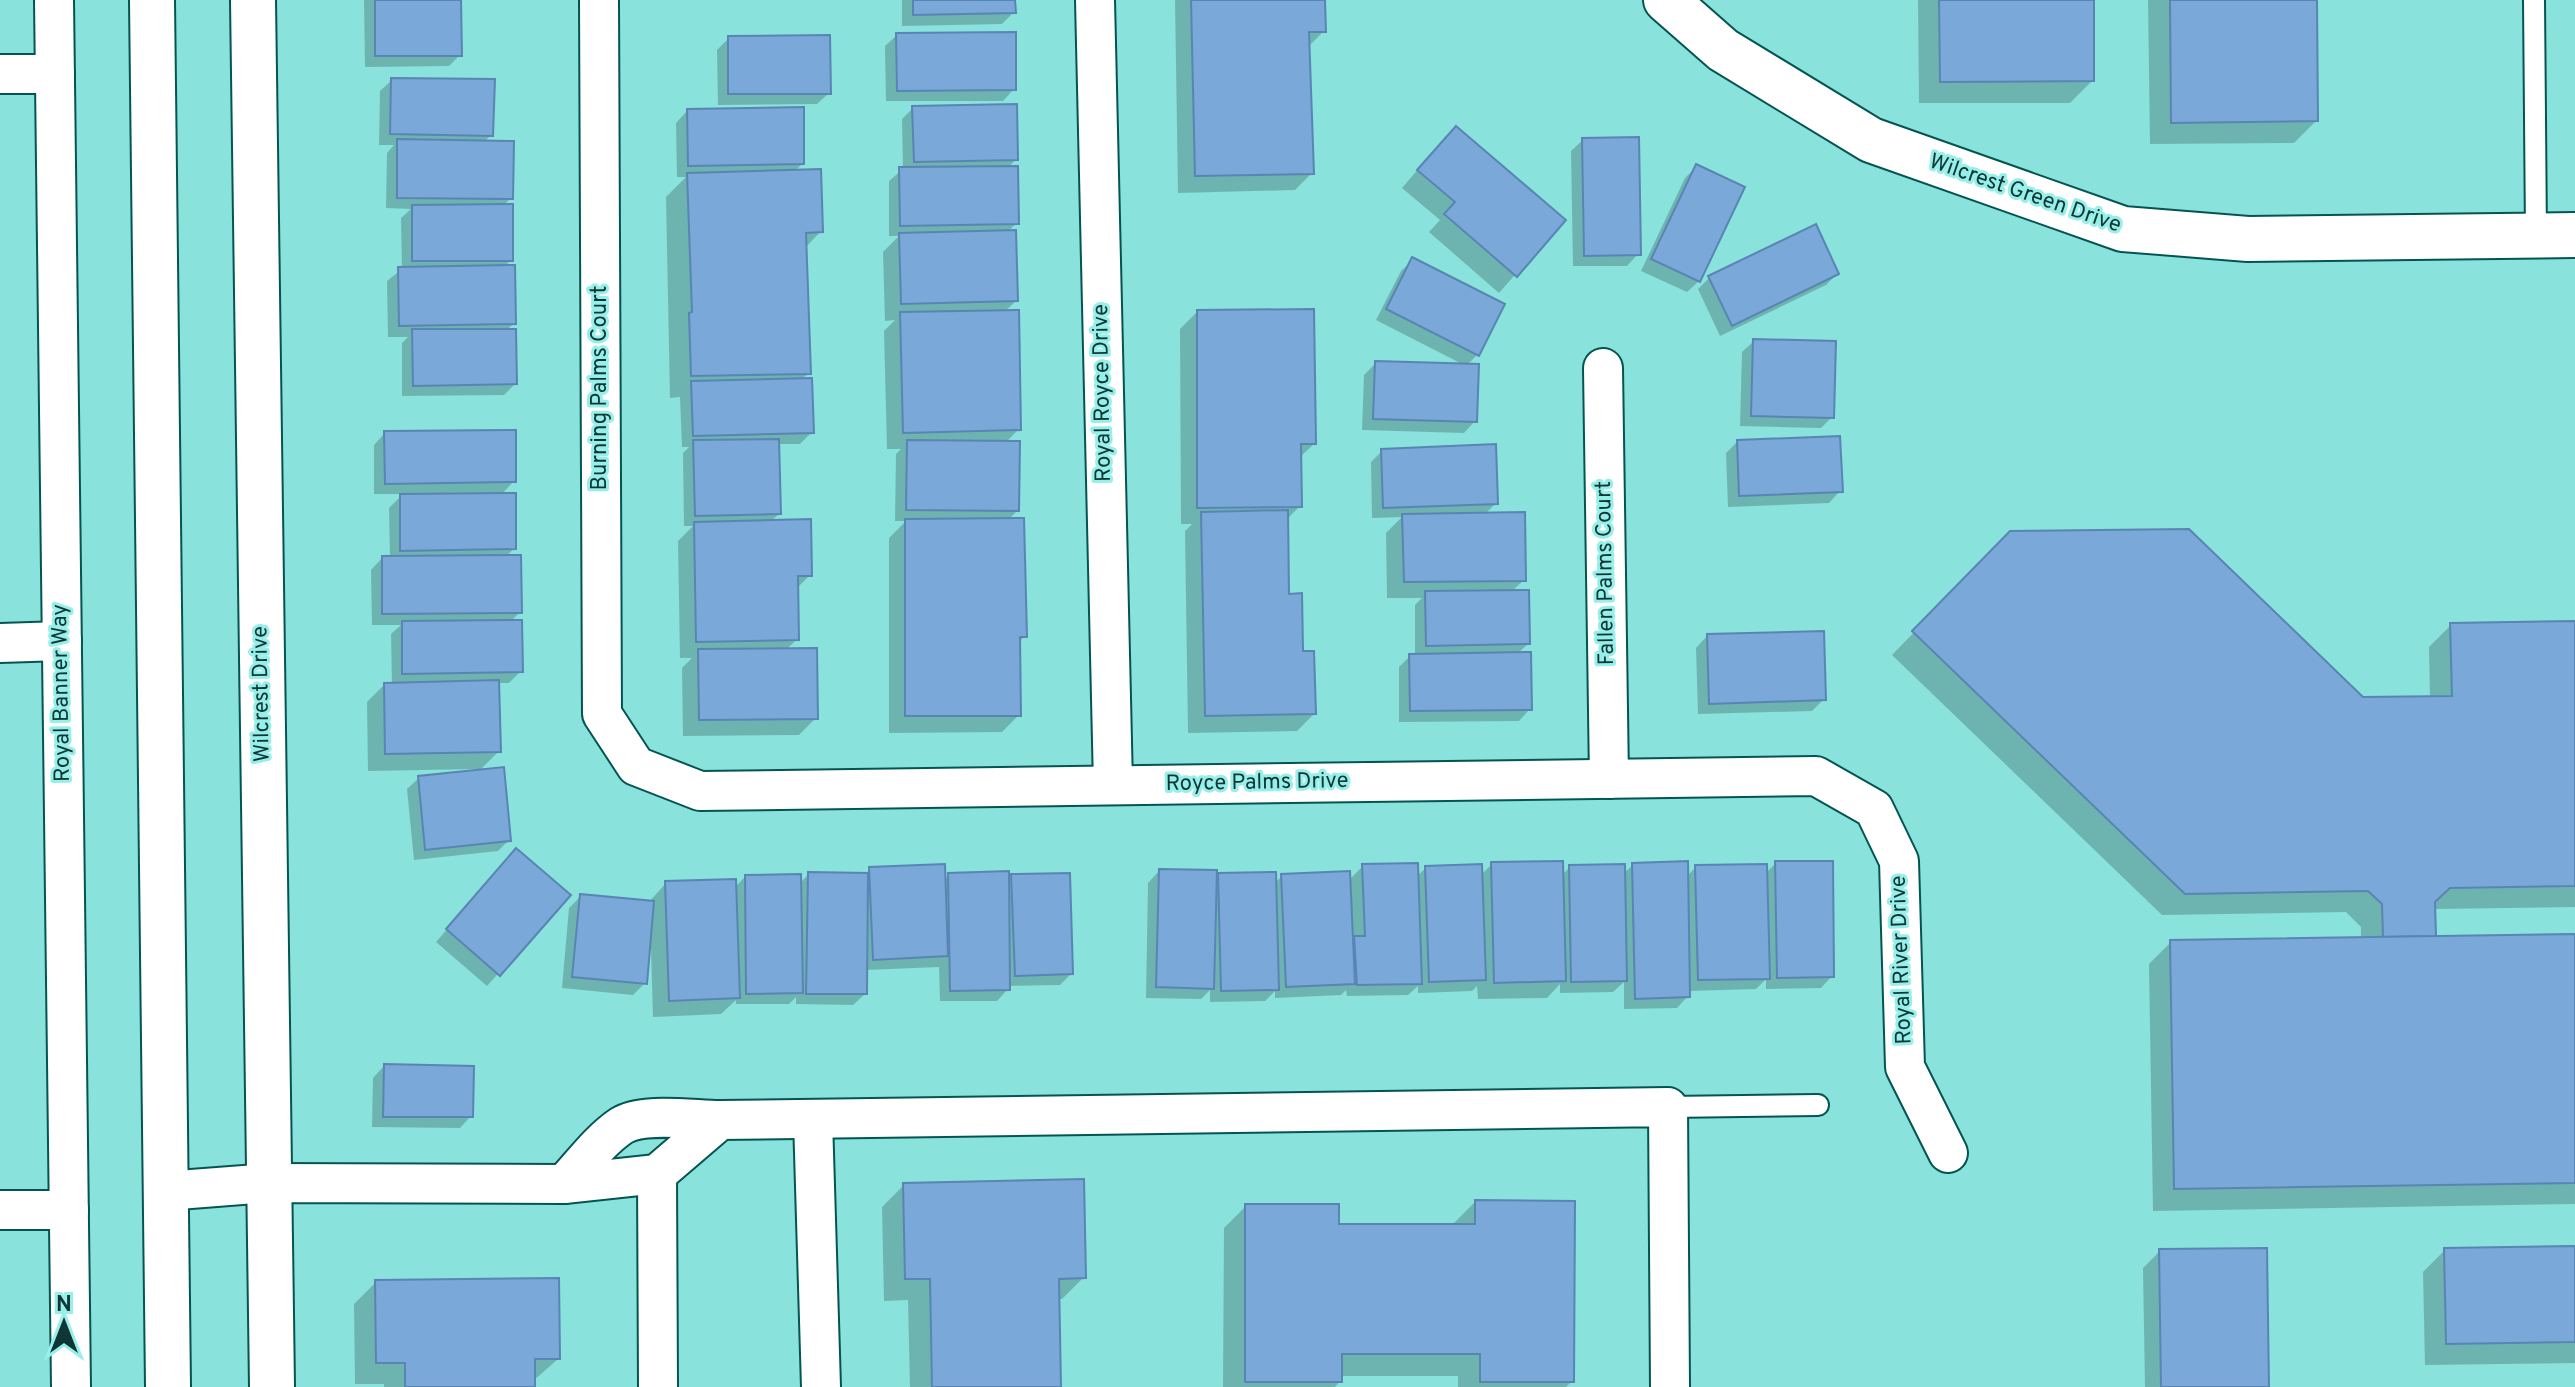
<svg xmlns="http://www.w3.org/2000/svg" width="2575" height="1387" font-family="Overpass,sans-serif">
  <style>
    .shadow { fill: #0003 }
    .building { fill: #7aa8d8; stroke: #5985b3; stroke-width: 2 }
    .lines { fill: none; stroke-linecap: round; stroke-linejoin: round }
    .lane-casing { stroke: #045552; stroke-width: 24 }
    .street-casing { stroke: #045552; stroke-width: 42 }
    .secondary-casing { stroke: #045552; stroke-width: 48 }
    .lane { stroke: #fff; stroke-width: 20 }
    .street { stroke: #fff; stroke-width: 38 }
    .secondary { stroke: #fff; stroke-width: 44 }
    .labels { text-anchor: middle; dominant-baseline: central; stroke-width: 6; stroke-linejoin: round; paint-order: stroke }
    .street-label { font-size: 22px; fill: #0f3634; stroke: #96efe9 }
  </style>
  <rect width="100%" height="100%" fill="#89e2dc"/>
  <g class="shadow">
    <path d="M 364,0 L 459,0 L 460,55 L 449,66 L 365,67 Z"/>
    <path d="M 902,0 L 1013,0 L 1014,12 L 1002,24 L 902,26 Z"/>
    <path d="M 1175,0 L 1323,0 L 1324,31 L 1307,48 L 1312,173 L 1295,190 L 1178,193 Z"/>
    <path d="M 1918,0 L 2092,0 L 2092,81 L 2070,103 L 1919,103 Z"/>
    <path d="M 2148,0 L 2315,0 L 2316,121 L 2294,143 L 2150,144 Z"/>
    <path d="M 897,35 L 1014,89 L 1003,101 L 886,101 L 885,46 Z"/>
    <path d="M 729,38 L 829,93 L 817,104 L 718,105 L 717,50 Z"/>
    <path d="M 392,80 L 491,135 L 484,142 L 511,198 L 503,206 L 511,260 L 504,267 L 514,323 L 506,331 L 515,384 L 504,395 L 402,396 L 402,343 L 408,337 L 388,337 L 387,281 L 402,269 L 401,218 L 411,209 L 386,208 L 387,153 L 394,145 L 379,145 L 380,91 Z"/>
    <path d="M 913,108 L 1016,159 L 1008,168 L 1017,223 L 1007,232 L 1016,301 L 1004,312 L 1019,429 L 1005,443 L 1017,511 L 1008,520 L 1025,636 L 1018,643 L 1019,715 L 1002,732 L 889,733 L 889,538 L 906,521 L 895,521 L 896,454 L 901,449 L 887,449 L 884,331 L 895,320 L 885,321 L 883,252 L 899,236 L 889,236 L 889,181 L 903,169 L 902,119 Z"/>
    <path d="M 687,111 L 802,164 L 794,172 L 821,231 L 805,248 L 809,373 L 801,380 L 812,432 L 800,444 L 778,444 L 779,514 L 770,522 L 810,575 L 796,589 L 797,639 L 786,650 L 816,718 L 799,735 L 683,736 L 682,668 L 692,658 L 680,658 L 678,541 L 693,526 L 684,526 L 683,453 L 689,447 L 682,447 L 680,397 L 670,398 L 666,197 L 686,177 L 677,177 L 676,123 Z"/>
    <path d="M 1583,140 L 1638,254 L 1627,266 L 1573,266 L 1571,151 Z"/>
    <path d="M 1439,145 L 1563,220 L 1499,293 L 1429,232 L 1440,220 L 1402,188 Z"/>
    <path d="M 1696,167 L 1699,281 L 1687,292 L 1641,271 L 1685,178 Z"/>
    <path d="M 1413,260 L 1477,355 L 1466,366 L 1376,320 L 1401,271 Z"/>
    <path d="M 1837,274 L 1826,285 L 1720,336 L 1698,289 L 1710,277 Z"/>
    <path d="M 1197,312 L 1314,444 L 1299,458 L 1300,506 L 1286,520 L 1288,596 L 1314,714 L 1297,731 L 1188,733 L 1185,531 L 1192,524 L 1181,524 L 1180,329 Z"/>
    <path d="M 1754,341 L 1832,417 L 1821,428 L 1740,426 L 1742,352 Z"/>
    <path d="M 1376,363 L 1475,421 L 1464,433 L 1362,430 L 1364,375 Z"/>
    <path d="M 385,433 L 514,481 L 501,495 L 514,548 L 506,557 L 520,612 L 510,622 L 521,671 L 509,683 L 497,683 L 499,751 L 479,771 L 479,769 L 368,771 L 367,702 L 384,685 L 392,685 L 391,634 L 401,625 L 372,625 L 371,570 L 382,558 L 390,558 L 389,508 L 403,494 L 374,494 L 374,445 Z"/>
    <path d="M 1737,442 L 1840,491 L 1829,503 L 1728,507 L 1726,453 Z"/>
    <path d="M 1382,451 L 1496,503 L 1484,515 L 1524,580 L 1511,592 L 1528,644 L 1517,654 L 1530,709 L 1519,721 L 1399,722 L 1399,667 L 1410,656 L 1415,656 L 1415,605 L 1422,598 L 1387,598 L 1386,533 L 1402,517 L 1372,518 L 1371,462 Z"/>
    <path d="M 2010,533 L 2362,699 L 2430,698 L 2429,647 L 2451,625 L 2575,623 L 2575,907 L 2434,909 L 2434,938 L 2575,936 L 2575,1204 L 2153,1211 L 2149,964 L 2171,942 L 2361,940 L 2361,927 L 2346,912 L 2162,915 L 1892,655 Z"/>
    <path d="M 1707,636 L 1824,699 L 1812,711 L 1698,714 L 1696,648 Z"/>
    <path d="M 419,778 L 509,840 L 498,851 L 414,860 L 407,789 Z"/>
    <path d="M 505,862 L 568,895 L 487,986 L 436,942 Z"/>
    <path d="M 1776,863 L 1832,976 L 1821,988 L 1766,989 L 1766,979 L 1756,989 L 1688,991 L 1688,996 L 1677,1008 L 1624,1009 L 1624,982 L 1613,992 L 1560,993 L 1560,984 L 1547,998 L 1478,999 L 1477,986 L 1472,991 L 1418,993 L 1418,986 L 1408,995 L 1347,996 L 1346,990 L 1341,995 L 1275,998 L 1275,991 L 1265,1001 L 1210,1002 L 1210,990 L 1201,999 L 1146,998 L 1148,883 L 1159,871 L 1214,879 L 1219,875 L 1275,883 L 1282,876 L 1348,881 L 1363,866 L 1416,877 L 1426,868 L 1480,876 L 1492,864 L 1561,876 L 1570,867 L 1623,874 L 1633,865 L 1686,877 L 1696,867 L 1765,874 Z"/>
    <path d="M 870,869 L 943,881 L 949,875 L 1007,882 L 1012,876 L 1071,974 L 1060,985 L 1008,986 L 1008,989 L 997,1001 L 940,1001 L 939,967 L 865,970 L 865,994 L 853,1005 L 796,1004 L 796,997 L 789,1004 L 736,1004 L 736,1000 L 721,1014 L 653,1017 L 651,949 L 648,949 L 645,983 L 633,995 L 562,988 L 569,908 L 581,896 L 649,902 L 666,883 L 734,888 L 745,877 L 799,884 L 809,874 L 864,875 Z"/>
    <path d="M 384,1066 L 471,1116 L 460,1128 L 372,1127 L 373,1078 Z"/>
    <path d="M 904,1185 L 1084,1277 L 1062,1299 L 1058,1299 L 1059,1387 L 910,1387 L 908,1300 L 884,1301 L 882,1207 Z"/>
    <path d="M 1475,1202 L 1572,1381 L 1566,1387 L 1458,1387 L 1458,1376 L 1340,1376 L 1340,1381 L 1335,1387 L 1223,1387 L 1224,1228 L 1246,1206 L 1337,1226 L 1453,1224 Z"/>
    <path d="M 2575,1248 L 2575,1363 L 2425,1365 L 2423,1272 L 2445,1250 Z"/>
    <path d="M 2160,1251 L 2267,1387 L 2145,1387 L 2143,1268 Z"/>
    <path d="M 376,1282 L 558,1359 L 533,1381 L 533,1387 L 384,1387 L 384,1384 L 355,1384 L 354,1304 Z"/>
  </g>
  <g class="building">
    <path d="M 375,0 L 461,0 L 462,56 L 375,56 Z"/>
    <path d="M 913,0 L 1015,0 L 1016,13 L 913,15 Z"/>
    <path d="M 1191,0 L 1325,0 L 1326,32 L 1309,32 L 1314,174 L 1195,176 Z"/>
    <path d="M 1939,0 L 2094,0 L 2094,81 L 1940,82 Z"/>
    <path d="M 2170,0 L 2317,0 L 2318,121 L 2171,123 Z"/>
    <path d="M 1016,32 L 1016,90 L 897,91 L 896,33 Z"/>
    <path d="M 830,35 L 831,94 L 728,94 L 728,36 Z"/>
    <path d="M 391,78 L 495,79 L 493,136 L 390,134 Z"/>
    <path d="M 1017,104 L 1018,160 L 914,162 L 912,106 Z"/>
    <path d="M 804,107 L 804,164 L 688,166 L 687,109 Z"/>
    <path d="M 1456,126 L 1566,220 L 1517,277 L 1444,214 L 1455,202 L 1417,170 Z"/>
    <path d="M 1639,137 L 1641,255 L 1584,256 L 1582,138 Z"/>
    <path d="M 397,139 L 514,141 L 513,199 L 397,198 Z"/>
    <path d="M 1696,164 L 1745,187 L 1700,282 L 1651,259 Z"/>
    <path d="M 1018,166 L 1019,224 L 900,226 L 899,167 Z"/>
    <path d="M 821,169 L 823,232 L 806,233 L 811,374 L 691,376 L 689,313 L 692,312 L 687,173 Z"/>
    <path d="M 513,204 L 513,261 L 412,261 L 412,205 Z"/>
    <path d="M 1816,224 L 1839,274 L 1732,326 L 1708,276 Z"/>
    <path d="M 1016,230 L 1018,301 L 901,304 L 899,233 Z"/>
    <path d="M 1412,257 L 1505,304 L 1479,356 L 1386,309 Z"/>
    <path d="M 515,265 L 516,324 L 399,326 L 398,267 Z"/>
    <path d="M 1314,309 L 1316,444 L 1301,444 L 1302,507 L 1197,508 L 1197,310 Z"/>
    <path d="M 1019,310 L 1021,430 L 903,433 L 900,312 Z"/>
    <path d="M 412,329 L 516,329 L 517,384 L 413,386 Z"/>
    <path d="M 1753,339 L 1836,341 L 1834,418 L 1751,416 Z"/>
    <path d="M 1375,361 L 1479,364 L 1477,422 L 1373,419 Z"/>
    <path d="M 812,378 L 814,433 L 693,436 L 691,381 Z"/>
    <path d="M 516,430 L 516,482 L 385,484 L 384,431 Z"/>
    <path d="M 1840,436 L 1843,492 L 1739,496 L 1737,440 Z"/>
    <path d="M 779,439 L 781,514 L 695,516 L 693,440 Z"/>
    <path d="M 907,440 L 1020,441 L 1019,511 L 906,510 Z"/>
    <path d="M 1496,444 L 1498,504 L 1383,508 L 1381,449 Z"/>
    <path d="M 516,493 L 516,549 L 400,551 L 400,494 Z"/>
    <path d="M 1288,510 L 1289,594 L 1302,593 L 1303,651 L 1314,651 L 1316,714 L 1205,716 L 1201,512 Z"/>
    <path d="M 1525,512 L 1526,581 L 1404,582 L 1402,514 Z"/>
    <path d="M 1024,518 L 1027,637 L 1020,637 L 1021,716 L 905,716 L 905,519 Z"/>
    <path d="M 811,519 L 812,576 L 798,576 L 799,640 L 696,642 L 694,522 Z"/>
    <path d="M 2189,529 L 2363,697 L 2452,696 L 2450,623 L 2575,621 L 2575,886 L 2450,888 L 2435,902 L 2436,936 L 2383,937 L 2382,904 L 2368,891 L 2185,894 L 1912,631 L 2010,531 Z"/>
    <path d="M 521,555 L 522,613 L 382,614 L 382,556 Z"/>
    <path d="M 1529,590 L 1530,644 L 1426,646 L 1425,591 Z"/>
    <path d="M 522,620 L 523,672 L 402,674 L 402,621 Z"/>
    <path d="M 1824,631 L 1826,700 L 1709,704 L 1707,634 Z"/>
    <path d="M 817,648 L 818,719 L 699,720 L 698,649 Z"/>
    <path d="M 1531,652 L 1532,710 L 1410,711 L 1409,654 Z"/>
    <path d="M 499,680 L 501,752 L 385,754 L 384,683 Z"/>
    <path d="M 504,767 L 511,841 L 425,850 L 418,776 Z"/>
    <path d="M 516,848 L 571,895 L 500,976 L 446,929 Z"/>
    <path d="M 1563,861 L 1566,981 L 1494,983 L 1491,862 Z"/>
    <path d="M 1688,861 L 1690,997 L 1635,999 L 1632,863 Z"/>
    <path d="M 1775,861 L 1833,861 L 1834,977 L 1777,978 Z"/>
    <path d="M 1418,863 L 1422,984 L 1357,985 L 1354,936 L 1365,936 L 1362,864 Z"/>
    <path d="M 945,864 L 948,956 L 873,960 L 869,867 Z"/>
    <path d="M 1482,864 L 1486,980 L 1429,982 L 1425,866 Z"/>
    <path d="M 1625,864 L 1627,981 L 1571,982 L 1569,865 Z"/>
    <path d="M 1767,864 L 1770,979 L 1698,980 L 1695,865 Z"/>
    <path d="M 1159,869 L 1217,870 L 1214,989 L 1156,987 Z"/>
    <path d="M 1009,871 L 1010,990 L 950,991 L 948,873 Z"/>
    <path d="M 1350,871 L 1355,984 L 1286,987 L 1281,874 Z"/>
    <path d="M 808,872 L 868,873 L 867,994 L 806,994 Z"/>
    <path d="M 1276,872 L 1279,990 L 1221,991 L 1218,873 Z"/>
    <path d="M 1070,873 L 1073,974 L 1015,976 L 1011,874 Z"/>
    <path d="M 801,874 L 803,993 L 746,994 L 745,875 Z"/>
    <path d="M 736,879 L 740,998 L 669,1001 L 665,881 Z"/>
    <path d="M 580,894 L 654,901 L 647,984 L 572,977 Z"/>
    <path d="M 2575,934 L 2575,1183 L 2174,1189 L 2170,940 Z"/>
    <path d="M 384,1064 L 474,1066 L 473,1117 L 383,1117 Z"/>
    <path d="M 1084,1179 L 1086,1278 L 1059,1279 L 1061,1387 L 932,1387 L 930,1279 L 905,1279 L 903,1183 Z"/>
    <path d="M 1475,1200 L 1575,1201 L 1574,1382 L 1480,1382 L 1480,1354 L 1342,1354 L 1342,1382 L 1245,1382 L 1245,1204 L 1339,1204 L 1339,1224 L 1475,1224 Z"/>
    <path d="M 2575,1246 L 2575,1342 L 2446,1344 L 2444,1248 Z"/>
    <path d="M 2267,1248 L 2269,1387 L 2161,1387 L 2159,1249 Z"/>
    <path d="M 559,1278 L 560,1359 L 535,1359 L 535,1387 L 405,1387 L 405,1363 L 376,1363 L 375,1280 Z"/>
  </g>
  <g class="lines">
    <defs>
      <g id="lane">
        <path d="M 2534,0 L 2536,236"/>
        <path d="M 1668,1107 L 1818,1105"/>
      </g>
      <g id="street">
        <path d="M 54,0 L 71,1387"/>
        <path d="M 599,0 L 602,714 L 636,766 L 700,791 L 1816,776 L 1874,809 L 1899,861 L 1905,1067 L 1948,1153"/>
        <path d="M 1095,0 L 1113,785"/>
        <path d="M 0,74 L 55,74"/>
        <path d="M 1603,368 L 1609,779"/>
        <path d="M 0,643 L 62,641"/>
        <path d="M 813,1119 L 821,1387"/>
        <path d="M 657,1174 L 658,1387"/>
        <path d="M 564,1184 C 582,1165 599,1141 621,1126 C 642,1112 694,1120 720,1120"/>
        <path d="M 165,1191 L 269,1183 L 564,1184 L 657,1174 L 720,1120 L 1668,1107 L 1670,1387"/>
        <path d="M 0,1210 L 69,1210"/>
      </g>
      <g id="secondary">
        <path d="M 152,0 L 168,1387"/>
        <path d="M 253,0 L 272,1387"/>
        <path d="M 1666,0 L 1723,50 L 1871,140 L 2123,229 L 2248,239 L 2575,235"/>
      </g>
    </defs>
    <use href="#lane" class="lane-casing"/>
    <use href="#street" class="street-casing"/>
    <use href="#secondary" class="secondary-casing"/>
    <use href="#lane" class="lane"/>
    <use href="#street" class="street"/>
    <use href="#secondary" class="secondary"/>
  </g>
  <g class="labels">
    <g class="street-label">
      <text transform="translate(2025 194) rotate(19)">Wilcrest Green Drive</text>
      <text transform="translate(600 388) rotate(-90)">Burning Palms Court</text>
      <text transform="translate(1103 393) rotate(-91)">Royal Royce Drive</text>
      <text transform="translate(1606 573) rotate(-91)">Fallen Palms Court</text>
      <text transform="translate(62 693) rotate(-91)">Royal Banner Way</text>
      <text transform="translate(262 694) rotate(-91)">Wilcrest Drive</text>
      <text transform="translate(1257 783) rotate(-1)">Royce Palms Drive</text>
      <text transform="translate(1902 960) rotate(-92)">Royal River Drive</text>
    </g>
  </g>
  <g transform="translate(64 1323)" stroke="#96efe9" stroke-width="6" paint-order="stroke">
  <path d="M0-6L14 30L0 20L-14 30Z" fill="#0f3634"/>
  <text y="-12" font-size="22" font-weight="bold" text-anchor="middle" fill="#0f3634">N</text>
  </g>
</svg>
